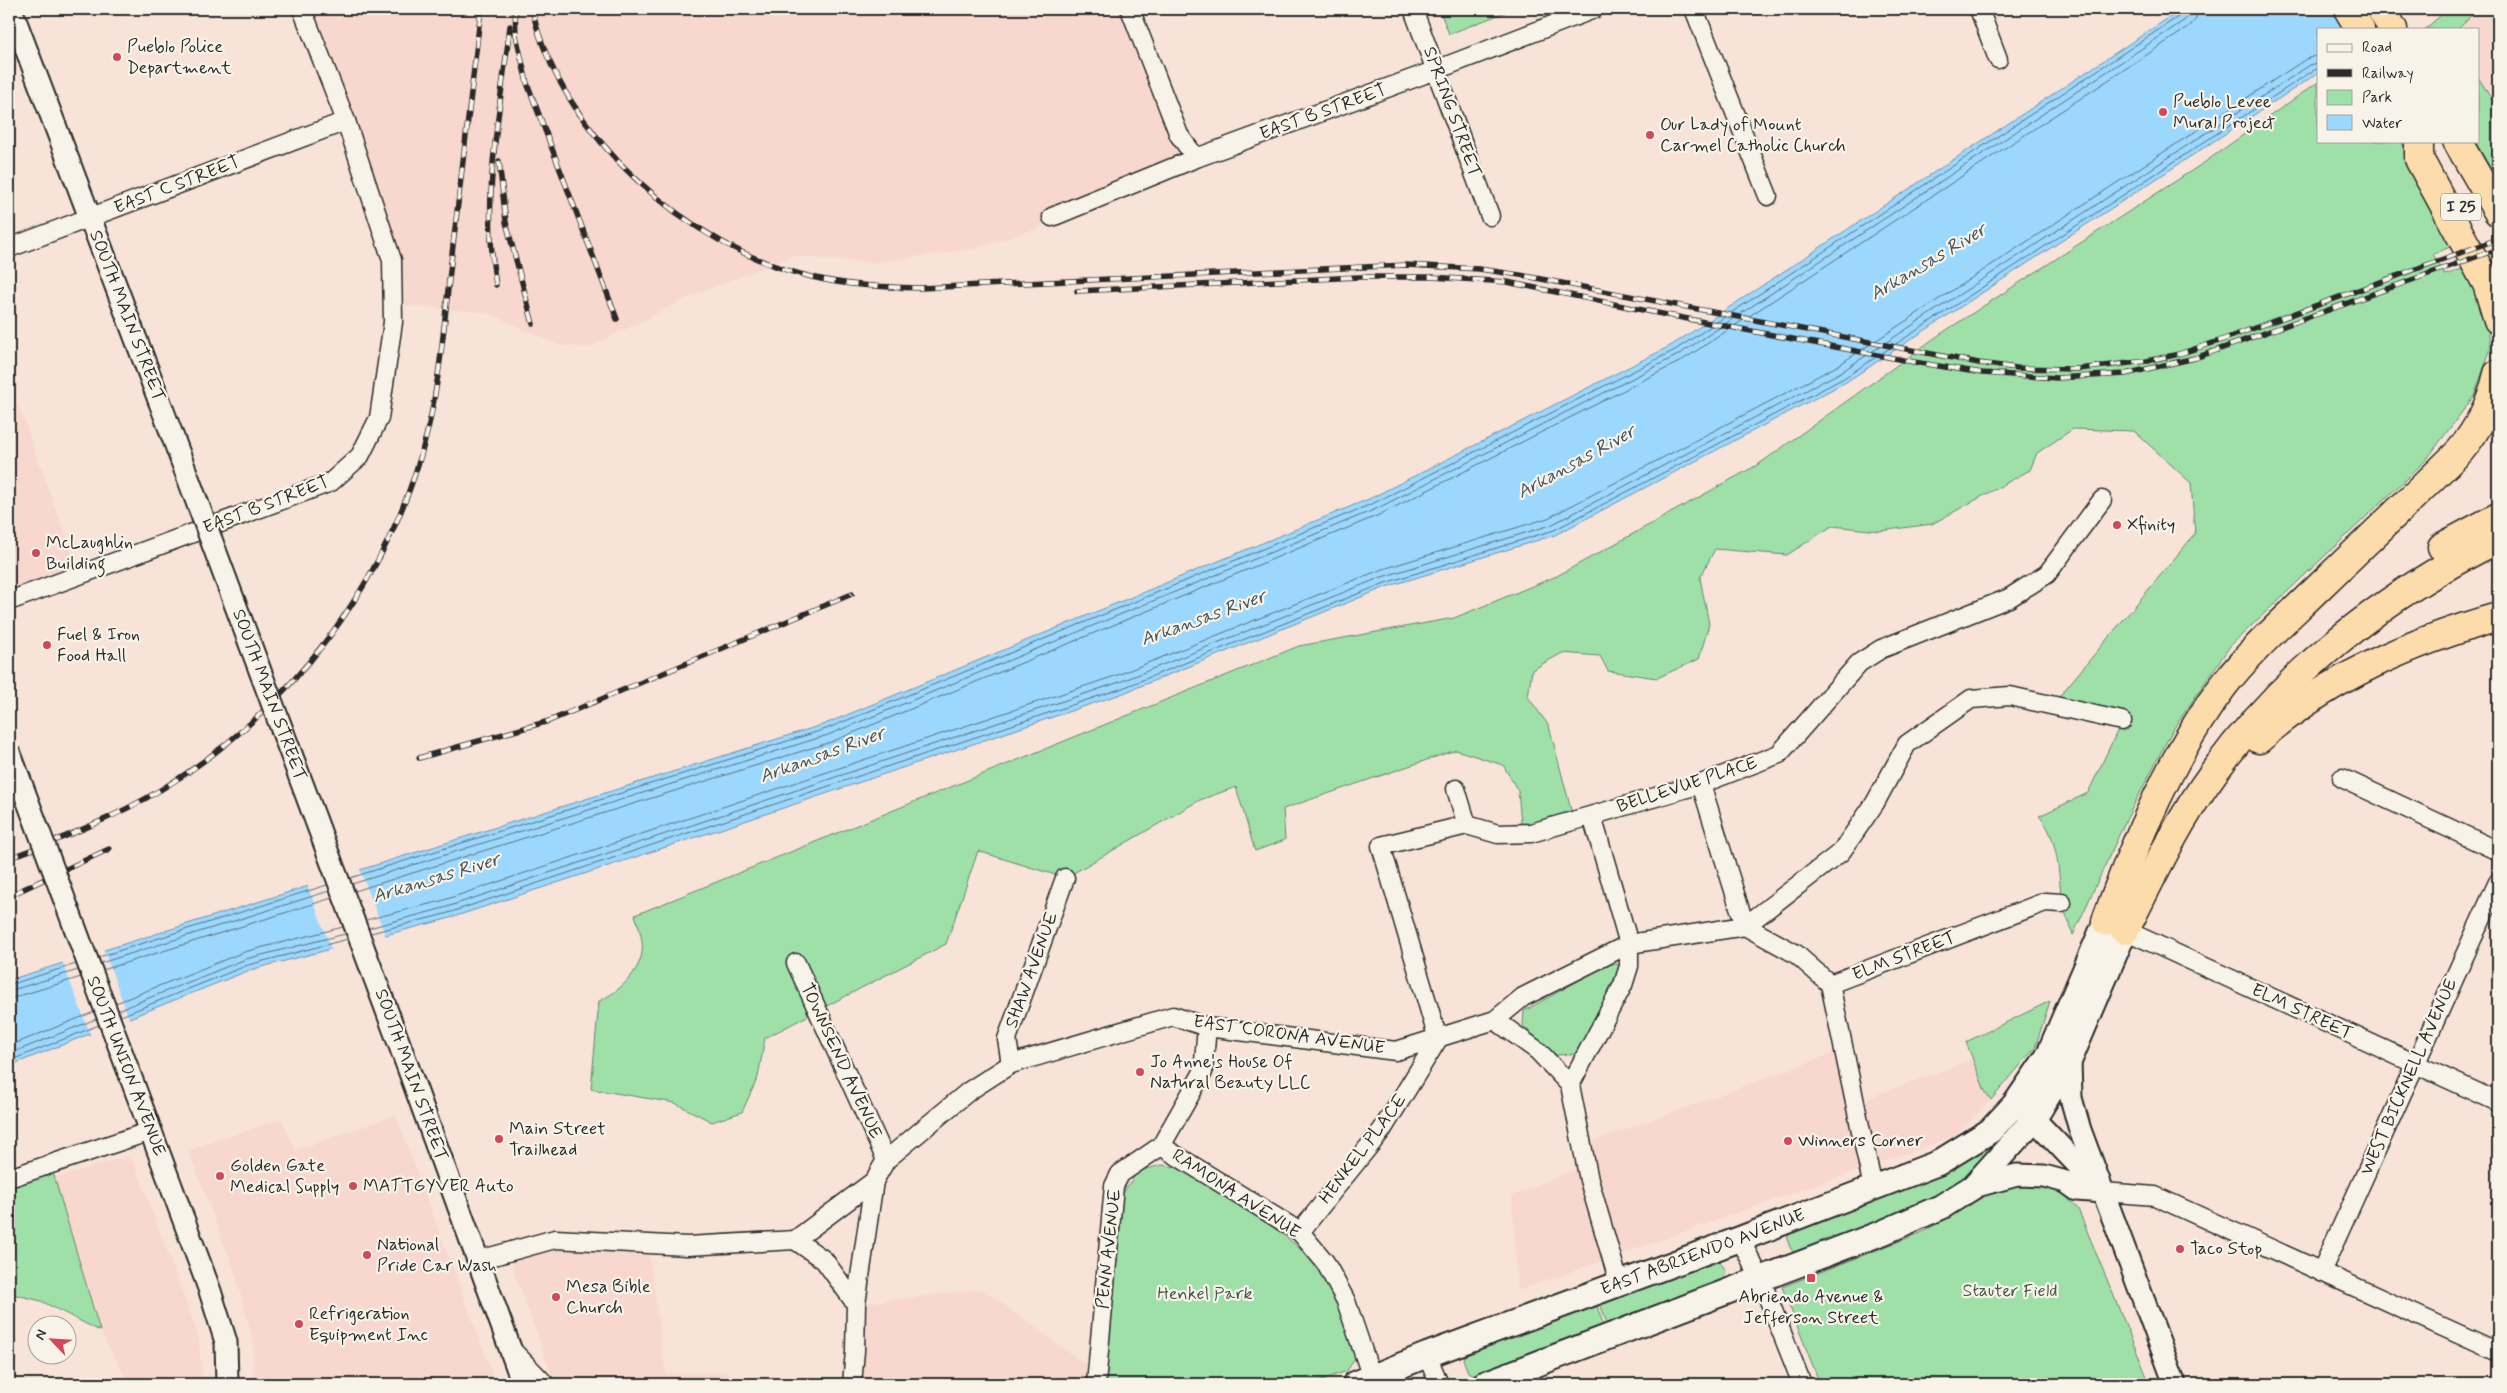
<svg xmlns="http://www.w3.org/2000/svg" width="2507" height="1393" font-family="Mynerve,sans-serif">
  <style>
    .built { fill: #f8d8ce }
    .green { fill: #9fe0a9; stroke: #65866a }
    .water { fill: #9cd8fd; stroke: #6f93a9 }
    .pier { fill: #f8e3d9 }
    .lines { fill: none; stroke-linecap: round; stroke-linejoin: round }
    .shore { stroke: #58707f; stroke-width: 1 }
    .minor-casing { stroke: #2b2b2b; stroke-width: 21 }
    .tertiary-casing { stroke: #2b2b2b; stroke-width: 25 }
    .secondary-casing { stroke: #2b2b2b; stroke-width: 28 }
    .motorway-casing { stroke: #2b2b2b; stroke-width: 31 }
    .minor { stroke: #f7f3e8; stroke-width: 18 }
    .tertiary { stroke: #f7f3e8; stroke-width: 21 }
    .secondary { stroke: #f7f3e8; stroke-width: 24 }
    .motorway { stroke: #fddcac; stroke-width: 28 }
    .rail-casing { stroke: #2b2b2b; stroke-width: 5.5 }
    .rail { stroke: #f7f3e8; stroke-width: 4; stroke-dasharray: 11; stroke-linecap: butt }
    .tertiary-bridge-casing { stroke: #2b2b2b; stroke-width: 25; stroke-linecap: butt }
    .tertiary-bridge { stroke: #f7f3e8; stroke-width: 21 }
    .poi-dot { fill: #d1495b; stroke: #f7f3e8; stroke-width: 2 }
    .labels { text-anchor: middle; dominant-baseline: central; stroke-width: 4.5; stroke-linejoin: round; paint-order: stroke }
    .shield { fill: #f7f3e8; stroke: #686764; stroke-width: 1 }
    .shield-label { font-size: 16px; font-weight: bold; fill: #2b2b2b }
    .poi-label { font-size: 18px; fill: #2b2b2b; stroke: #f7f3e8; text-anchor: start }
    .street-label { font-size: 18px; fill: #2b2b2b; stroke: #f7f3e8 }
    .park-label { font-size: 18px; fill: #48584a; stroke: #f7f3e8 }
    .water-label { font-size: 19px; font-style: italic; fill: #475660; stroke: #f7f3e8 }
  </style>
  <rect width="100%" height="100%" fill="#f8e3d9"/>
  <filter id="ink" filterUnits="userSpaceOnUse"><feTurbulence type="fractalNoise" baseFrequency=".02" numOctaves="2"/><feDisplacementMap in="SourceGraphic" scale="10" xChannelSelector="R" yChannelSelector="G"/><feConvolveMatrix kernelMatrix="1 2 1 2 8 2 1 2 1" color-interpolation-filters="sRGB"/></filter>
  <g filter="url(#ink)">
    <g class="built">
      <path d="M 302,9 L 1130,9 L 1196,158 L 1052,217 L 1039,228 L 972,249 L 873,263 L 793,256 L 698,293 L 590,347 L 560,346 L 488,313 L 393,304 L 392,260 Z"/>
      <path d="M 2478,9 L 2498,9 L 2498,110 L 2478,77 L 2478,29 L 2457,29 Z"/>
      <path d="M 9,379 L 80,575 L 9,601 Z"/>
      <path d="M 1844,1049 L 1855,1103 L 1973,1059 L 1985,1091 L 1991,1100 L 1955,1136 L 1517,1291 L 1512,1196 L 1585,1165 L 1581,1146 Z"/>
      <path d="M 396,1115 L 489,1365 L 492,1373 L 490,1379 L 485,1384 L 253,1384 L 254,1344 L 234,1270 L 188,1150 L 281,1119 L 296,1150 Z"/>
      <path d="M 128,1156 L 134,1162 L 199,1337 L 202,1384 L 129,1384 L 100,1331 L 54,1178 Z"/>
      <path d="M 555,1239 L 648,1244 L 666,1374 L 730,1372 L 727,1384 L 555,1384 L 513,1269 L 510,1252 Z"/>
      <path d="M 983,1289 L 1097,1373 L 1096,1384 L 852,1384 L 856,1304 Z"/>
    </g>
    <g class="green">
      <path d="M 1439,9 L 1514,9 L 1449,34 Z"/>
      <path d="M 2448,9 L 2478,9 L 2457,29 L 2425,29 Z"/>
      <path d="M 2478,77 L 2498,110 L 2498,181 L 2475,141 L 2478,141 Z"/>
      <path d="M 2318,82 L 2318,141 L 2401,141 L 2455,245 L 2433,254 L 2445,275 L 2468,267 L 2484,302 L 2491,348 L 2474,396 L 2426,460 L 2230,646 L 2172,731 L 2126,820 L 2073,935 C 2070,924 2064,912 2062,901 C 2058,874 2059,837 2039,816 L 2088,793 L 2122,721 L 2052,705 L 2195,534 L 2191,483 L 2134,431 L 2073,429 L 2037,453 L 2030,470 L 1932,524 L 1880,531 L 1832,526 L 1787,555 L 1715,549 L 1700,578 L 1709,624 L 1699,659 L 1657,678 L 1608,671 L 1600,656 L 1562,653 L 1532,670 L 1528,697 L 1549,726 L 1574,821 L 1522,833 L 1518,791 L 1503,765 L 1456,750 L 1283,809 L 1285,840 L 1255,851 L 1236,787 L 1200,800 L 1065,878 L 978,851 L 946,944 L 765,1038 L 758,1077 L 742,1112 L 712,1122 L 675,1103 L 591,1089 L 599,1001 C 620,992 646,967 642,942 C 641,933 638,924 635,915 L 1299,646 L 1454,618 L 1557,576 L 1759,464 L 1939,335 L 2205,162 Z"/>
      <path d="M 1610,963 L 1621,965 L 1577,1054 L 1556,1055 L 1523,1026 L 1524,1011 Z"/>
      <path d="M 2050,1001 L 2035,1048 L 1991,1100 L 1985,1091 L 1966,1042 Z"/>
      <path d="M 2001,1135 L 2004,1138 C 1994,1149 1984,1162 1972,1171 C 1923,1213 1856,1232 1796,1254 C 1789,1250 1786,1239 1789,1232 L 1936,1176 L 1978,1154 Z"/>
      <path d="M 1162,1165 L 1181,1168 C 1222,1195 1285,1228 1315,1265 C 1335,1291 1345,1325 1356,1356 L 1347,1371 L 1311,1384 L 1107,1384 L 1106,1378 L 1123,1193 L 1138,1171 Z"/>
      <path d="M 51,1166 L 100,1331 L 41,1301 L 9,1293 L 9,1178 Z"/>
      <path d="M 2009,1182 L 2057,1187 L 2078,1209 L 2150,1384 L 1820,1384 L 1782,1287 L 1923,1232 Z"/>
      <path d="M 1718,1260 L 1726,1270 L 1723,1280 L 1607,1324 L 1600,1303 Z"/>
      <path d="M 1596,1303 L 1604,1326 L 1476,1375 L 1468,1372 L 1463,1359 L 1466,1353 Z"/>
    </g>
    <path class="water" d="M 2182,9 L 2402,9 L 2377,29 L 2318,29 L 2318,73 L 1846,382 L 1555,535 L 1386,587 L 1121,694 L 736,824 L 447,919 L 250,970 L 9,1066 L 9,980 L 825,724 L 1371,498 L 1672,345 Z"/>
    <g class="pier">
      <path d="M 359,867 L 386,937 L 332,951 L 307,884 Z"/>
      <path d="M 103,948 L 130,1021 L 91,1036 L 62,961 Z"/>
    </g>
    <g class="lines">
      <g class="shore">
        <path d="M 350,878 L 826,729 L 1374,503 L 1675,350 L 2181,15 L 2184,9"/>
        <path d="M 352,884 L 828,735 L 1376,509 L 1678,355 L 2185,20 L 2189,15 L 2190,9"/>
        <path d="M 355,891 L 831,742 L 1379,515 L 1681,361 L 2189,27 L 2196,19 L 2198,9"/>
        <path d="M 366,920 L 441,901 L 1115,676 L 1380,570 L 1548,518 L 1837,366 L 2306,59 L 2318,55"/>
        <path d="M 369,928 L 444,908 L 1117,683 L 1382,577 L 1551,525 L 1841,372 L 2310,65 L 2318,63"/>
        <path d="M 371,933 L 445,914 L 1120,689 L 1385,583 L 1554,530 L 1844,378 L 2314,70 L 2318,69"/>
        <path d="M 99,957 L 327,885"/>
        <path d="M 101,963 L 329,891"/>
        <path d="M 103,970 L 332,898"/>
        <path d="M 9,985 L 76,964"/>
        <path d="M 9,991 L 78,970"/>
        <path d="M 9,999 L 81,977"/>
        <path d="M 116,1003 L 244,952 L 343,927"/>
        <path d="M 119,1010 L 246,959 L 345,934"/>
        <path d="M 121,1016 L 248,965 L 348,939"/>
        <path d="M 9,1046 L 94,1012"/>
        <path d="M 9,1054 L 96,1019"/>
        <path d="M 9,1061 L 99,1025"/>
      </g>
      <defs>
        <g id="minor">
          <path d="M 1130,9 L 1179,135 L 1196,158"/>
          <path d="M 1413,9 L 1490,216"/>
          <path d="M 1694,9 L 1768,196"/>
          <path d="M 1979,9 L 1998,59"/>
          <path d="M 1052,217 L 1196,158 L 1436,70 L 1594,9"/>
          <path d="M 9,248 L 346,121"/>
          <path d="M 9,601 L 331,482 L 360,456 L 379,418 L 393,322 L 392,260 L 346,121 L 302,9"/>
          <path d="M 2342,778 L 2498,851"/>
          <path d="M 1701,784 L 1745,926 L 1841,852 L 1875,803 L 1907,744 L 1971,699 L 2010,696 L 2122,721"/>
          <path d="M 1456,789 L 1467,825"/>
          <path d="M 2116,926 L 2498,1102"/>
          <path d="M 796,963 L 886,1160"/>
          <path d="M 1830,984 L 2045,902 L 2062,903"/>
          <path d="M 1495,1020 L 1538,1051 L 1570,1085 L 1589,1180 L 1619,1283"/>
          <path d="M 1011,1064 L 1007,1039 L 1065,878"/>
          <path d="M 1570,1085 L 1623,985 L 1629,966 L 1629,944 L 1592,816"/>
          <path d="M 1161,1146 L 1300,1232 L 1325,1262 L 1346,1301 L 1372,1378"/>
          <path d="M 9,1178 L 151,1131"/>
          <path d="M 2103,1192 L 2155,1196 L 2498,1352"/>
          <path d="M 1300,1232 L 1382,1130 L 1438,1039 L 1381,846 L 1467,825 L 1498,834 L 1531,833 L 1701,784 L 1779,754 L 1859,663 L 1881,649 L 2009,598 L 2047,574 L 2102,500"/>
          <path d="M 1740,1239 L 1761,1280 L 1802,1384"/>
          <path d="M 795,1240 L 824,1260 L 856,1304 L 855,1351 L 852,1384"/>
          <path d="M 479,1260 L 555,1239 L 687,1246 L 795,1240 L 874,1181 L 886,1160 L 969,1091 L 1011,1064 L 1173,1016 L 1207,1027 L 1396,1051 L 1495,1020 L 1523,997 L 1629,944 L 1745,926 L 1796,954 L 1830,984 L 1873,1188"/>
          <path d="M 2321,1272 L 2498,882"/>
          <path d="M 856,1304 L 874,1181"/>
          <path d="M 513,1351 L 545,1384"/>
          <path d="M 1427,1355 L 1439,1384"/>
          <path d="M 1096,1384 L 1114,1186 L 1120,1174 L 1161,1146 L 1203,1072 L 1207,1027"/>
        </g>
        <g id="tertiary">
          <path d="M 11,9 L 159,400"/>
          <path d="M 2070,1059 L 2071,1098 L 2080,1130 L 2175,1384"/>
          <path d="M 406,1062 L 523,1384"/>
          <path d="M 2015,1104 L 2034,1119 L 2096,1184"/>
          <path d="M 143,1110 L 210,1291 L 226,1342 L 227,1384"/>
          <path d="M 1973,1187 L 2017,1175 L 2044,1176 L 2066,1182 L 2077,1190 L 2103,1192"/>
        </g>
        <g id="secondary">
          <path id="s1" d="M 1355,1384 L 1427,1355 L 1740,1239 L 1938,1163 L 1990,1131 L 2015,1104 L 2048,1056 L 2106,921"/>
          <path d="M 1484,1384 L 1884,1232 L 1941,1207 L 1973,1187 L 2034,1119 L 2070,1059 L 2125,930"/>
        </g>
        <g id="motorway">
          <path d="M 2348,9 L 2360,29"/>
          <path d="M 2381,9 L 2393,29"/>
          <path d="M 2419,141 L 2419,159 L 2487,284 L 2498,320"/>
          <path d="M 2457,141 L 2498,212"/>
          <path d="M 2442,547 L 2498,517"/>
          <path d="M 2259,739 C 2327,678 2411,642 2498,617"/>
          <path d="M 2106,921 C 2133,846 2175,748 2224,685 C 2251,650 2284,621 2316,590 C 2364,544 2412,498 2460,451 C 2479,428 2491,404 2498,374"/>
          <path d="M 2125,930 C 2152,876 2178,821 2214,772 C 2287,671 2387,593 2498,539"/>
        </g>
      </defs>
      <use href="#minor" class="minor-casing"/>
      <use href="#tertiary" class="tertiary-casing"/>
      <use href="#secondary" class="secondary-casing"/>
      <use href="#motorway" class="motorway-casing"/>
      <use href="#minor" class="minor"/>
      <use href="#tertiary" class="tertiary"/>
      <use href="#secondary" class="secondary"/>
      <use href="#motorway" class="motorway"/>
      <defs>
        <g id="rail">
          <path d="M 515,9 L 516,35 L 527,83 L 617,319"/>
          <path d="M 532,9 C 560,134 689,249 812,277 C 848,286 885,287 921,288 L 1406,265 L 1479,269 L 1520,275 L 1979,363 L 2017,368 L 2078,369 L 2147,361 L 2179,354 L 2219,341 L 2498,239"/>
          <path d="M 499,161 L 506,222 L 533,324"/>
          <path d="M 496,285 C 481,200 500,111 510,26"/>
          <path d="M 1077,291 L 1358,277 L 1432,277 L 1507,282 L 1662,314 L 1914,362 L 1982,373 L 2057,378 L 2125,374 L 2195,358 L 2498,249"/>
          <path d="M 419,758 L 549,721 L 852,594"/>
          <path d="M 9,858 C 61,839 114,818 162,789 C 292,710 390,580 427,433 C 440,380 444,325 450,271 C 460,184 471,96 481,9"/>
          <path d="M 13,894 L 109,849"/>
        </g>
      </defs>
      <use href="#rail" class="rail-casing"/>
      <use href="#rail" class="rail"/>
      <defs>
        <g id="tertiary-bridge">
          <path id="s2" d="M 159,400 L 406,1062"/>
          <path d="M 9,751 L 143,1110"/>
        </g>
      </defs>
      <use href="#tertiary-bridge" class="tertiary-bridge-casing"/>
      <use href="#tertiary-bridge" class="tertiary-bridge"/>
    </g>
  </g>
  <g class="poi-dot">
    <circle cx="117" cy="57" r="5"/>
    <circle cx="2163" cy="112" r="5"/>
    <circle cx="1650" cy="135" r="5"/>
    <circle cx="2117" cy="525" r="5"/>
    <circle cx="36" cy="553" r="5"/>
    <circle cx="47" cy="645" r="5"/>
    <circle cx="1140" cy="1072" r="5"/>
    <circle cx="499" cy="1139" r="5"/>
    <circle cx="1788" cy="1141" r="5"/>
    <circle cx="220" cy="1176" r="5"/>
    <circle cx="353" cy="1186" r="5"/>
    <circle cx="2180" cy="1249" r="5"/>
    <circle cx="367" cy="1255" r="5"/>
    <rect x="1806" y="1273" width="10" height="10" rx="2.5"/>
    <circle cx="556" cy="1297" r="5"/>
    <circle cx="299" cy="1324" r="5"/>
  </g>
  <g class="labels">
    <rect class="shield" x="2441" y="193.5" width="40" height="27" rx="4"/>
    <g class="shield-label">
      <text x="2461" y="207">I 25</text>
    </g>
    <g class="poi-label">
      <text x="127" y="47">Pueblo Police<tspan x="127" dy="21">Department</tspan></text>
      <text x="2173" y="102">Pueblo Levee<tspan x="2173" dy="21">Mural Project</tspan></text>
      <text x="1660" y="125">Our Lady of Mount<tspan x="1660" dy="21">Carmel Catholic Church</tspan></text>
      <text x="2127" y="525">Xfinity</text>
      <text x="46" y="543">McLaughlin<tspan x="46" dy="21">Building</tspan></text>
      <text x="57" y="635">Fuel &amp; Iron<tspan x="57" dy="21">Food Hall</tspan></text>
      <text x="1150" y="1062">Jo Anne's House Of<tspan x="1150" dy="21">Natural Beauty LLC</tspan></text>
      <text x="509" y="1129">Main Street<tspan x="509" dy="21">Trailhead</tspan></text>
      <text x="1798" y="1141">Winners Corner</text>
      <text x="230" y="1166">Golden Gate<tspan x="230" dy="21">Medical Supply</tspan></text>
      <text x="363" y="1186">MATTGYVER Auto</text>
      <text x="377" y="1245">National<tspan x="377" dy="21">Pride Car Wash</tspan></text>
      <text x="2190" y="1249">Taco Stop</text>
      <text x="566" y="1287">Mesa Bible<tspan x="566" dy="21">Church</tspan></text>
      <text x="1811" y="1297" text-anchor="middle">Abriendo Avenue &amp;<tspan x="1811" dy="21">Jefferson Street</tspan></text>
      <text x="309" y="1314">Refrigeration<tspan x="309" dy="21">Equipment Inc</tspan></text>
    </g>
    <g class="street-label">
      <text transform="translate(1323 112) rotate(-20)">EAST B STREET</text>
      <text transform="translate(1452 112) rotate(70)">SPRING STREET</text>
      <text transform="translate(177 185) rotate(-21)">EAST C STREET</text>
      <text transform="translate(127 316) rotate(69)">SOUTH MAIN STREET</text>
      <text transform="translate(266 505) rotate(-21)">EAST B STREET</text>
      <text stroke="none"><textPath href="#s2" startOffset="315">SOUTH MAIN STREET</textPath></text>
      <text transform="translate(1687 785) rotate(-18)">BELLEVUE PLACE</text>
      <text transform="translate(1904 956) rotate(-21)">ELM STREET</text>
      <text transform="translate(1032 970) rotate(-70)">SHAW AVENUE</text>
      <text transform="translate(2302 1012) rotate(25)">ELM STREET</text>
      <text transform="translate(1289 1035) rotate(8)">EAST CORONA AVENUE</text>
      <text transform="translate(841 1061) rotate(65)">TOWNSEND AVENUE</text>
      <text transform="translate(126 1066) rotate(69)">SOUTH UNION AVENUE</text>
      <text transform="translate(411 1075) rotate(70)">SOUTH MAIN STREET</text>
      <text transform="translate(2409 1077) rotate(-66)">WEST BICKNELL AVENUE</text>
      <text transform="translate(1363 1149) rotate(-53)">HENKEL PLACE</text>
      <text transform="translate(1236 1194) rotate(33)">RAMONA AVENUE</text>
      <text transform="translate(1109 1249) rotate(-84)">PENN AVENUE</text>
      <text stroke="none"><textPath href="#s1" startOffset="372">EAST ABRIENDO AVENUE</textPath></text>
    </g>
    <g class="park-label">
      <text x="2010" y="1291">Stauter Field</text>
      <text x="1205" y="1294">Henkel Park</text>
    </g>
    <g class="water-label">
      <text transform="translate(1928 262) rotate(-31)">Arkansas River</text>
      <text transform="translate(1576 462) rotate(-29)">Arkansas River</text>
      <text transform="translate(1203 618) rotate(-20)">Arkansas River</text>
      <text transform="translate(822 755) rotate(-20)">Arkansas River</text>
      <text transform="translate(436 878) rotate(-17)">Arkansas River</text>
    </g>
  </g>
  <rect width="2507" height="1393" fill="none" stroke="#f7f3e8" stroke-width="30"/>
  <rect x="15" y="15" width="2477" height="1363" fill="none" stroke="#2b2b2b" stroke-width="2" filter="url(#ink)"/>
  <rect x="2317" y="28" width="162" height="115" fill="#f7f3e8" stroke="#a5a39c"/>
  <rect x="2327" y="44" width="25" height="8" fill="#f7f3e8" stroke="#a5a39c"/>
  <text x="2362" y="52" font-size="15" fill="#2b2b2b">Road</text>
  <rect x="2327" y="69" width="25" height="8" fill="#2b2b2b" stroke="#a5a39c"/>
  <text x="2362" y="78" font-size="15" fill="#2b2b2b">Railway</text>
  <rect x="2327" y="90" width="25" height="15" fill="#9fe0a9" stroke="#a5a39c"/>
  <text x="2362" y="102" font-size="15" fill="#2b2b2b">Park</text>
  <rect x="2327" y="115" width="25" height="15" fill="#9cd8fd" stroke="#a5a39c"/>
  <text x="2362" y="128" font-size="15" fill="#2b2b2b">Water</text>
  <g transform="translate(52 1340) rotate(295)"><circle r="24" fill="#f7f3e8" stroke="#a5a39c"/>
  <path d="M0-4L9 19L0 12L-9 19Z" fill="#d1495b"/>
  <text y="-8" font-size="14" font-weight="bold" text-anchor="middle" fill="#2b2b2b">N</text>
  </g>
</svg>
